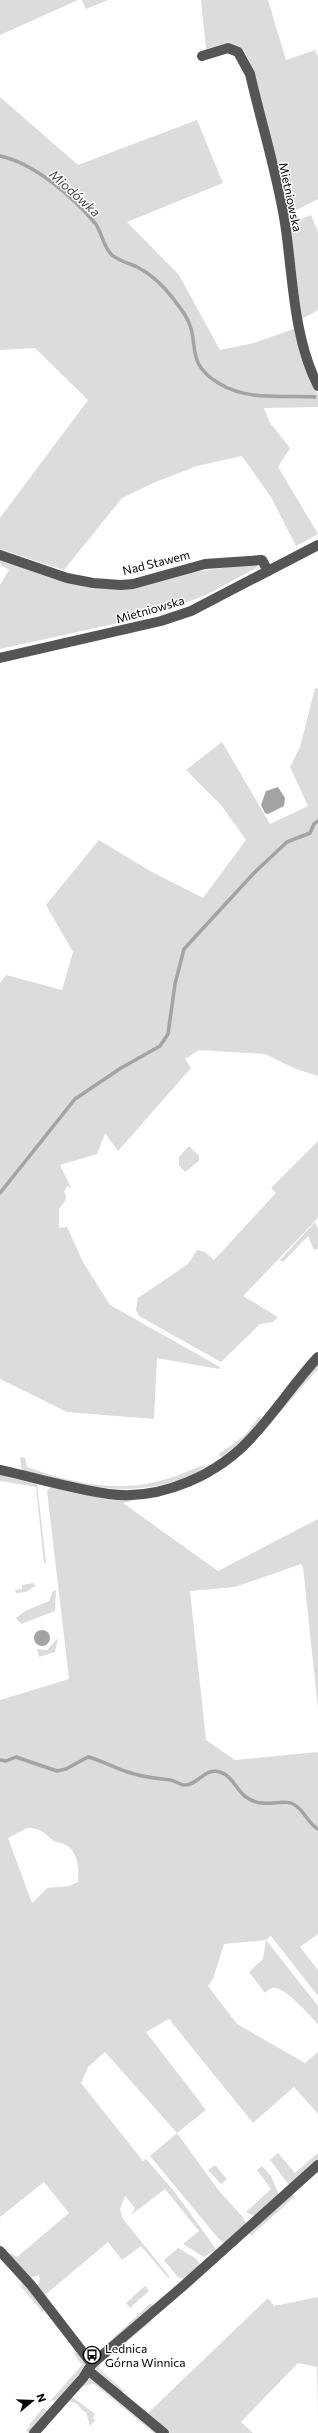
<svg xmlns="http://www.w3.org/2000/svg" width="318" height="2433" font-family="Commissioner,sans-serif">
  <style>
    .green { fill: #dcdcdc; fill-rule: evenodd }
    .water { fill: #a3a3a3 }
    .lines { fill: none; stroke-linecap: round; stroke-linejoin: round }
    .stream { stroke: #a3a3a3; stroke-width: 3.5 }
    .minor { stroke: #555; stroke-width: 10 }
    .labels { text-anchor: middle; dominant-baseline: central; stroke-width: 3; stroke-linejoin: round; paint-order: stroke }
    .street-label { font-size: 12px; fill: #000; stroke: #fff }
    .poi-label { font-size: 12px; fill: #000; stroke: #fff; text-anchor: start }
    .water-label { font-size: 13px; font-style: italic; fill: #444; stroke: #fff }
  </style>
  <rect width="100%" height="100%" fill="#fff"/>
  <g class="green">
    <path d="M 0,0 L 78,0 L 0,35 Z"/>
    <path d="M 82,0 L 108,0 L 86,9 Z"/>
    <path d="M 201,0 L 268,0 L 286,60 L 315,50 L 318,57 L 318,199 L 287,215 L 254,72 L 244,50 L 229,42 L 206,49 Z"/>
    <path d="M 0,97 L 78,165 L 197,120 L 223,183 L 127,222 L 179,275 L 220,350 L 254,343 L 296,328 L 318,396 L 318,407 L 264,408 L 270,423 L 290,448 L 278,467 L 318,534 L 296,546 L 271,497 L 242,456 L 197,466 L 153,483 L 122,498 L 64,570 L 0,549 L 0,518 L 88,400 L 35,348 L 0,350 Z"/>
    <path d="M 311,215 L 318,232 L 318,310 L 302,319 L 290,224 Z"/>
    <path d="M 0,557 L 64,582 L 106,589 L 133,588 L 187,573 L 257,563 L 258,567 L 206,595 L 150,616 L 0,649 L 0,585 L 9,570 L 0,564 Z"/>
    <path d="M 315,688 L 318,689 L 318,1076 L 296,1069 L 265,1054 L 199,1050 L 185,1059 L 191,1068 L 118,1151 L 105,1133 L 97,1154 L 60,1165 L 71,1188 L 67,1186 L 64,1192 L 66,1195 L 65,1201 L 59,1209 L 59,1228 L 67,1227 L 83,1262 L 110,1305 L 220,1367 L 219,1369 L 157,1358 L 154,1419 L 67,1412 L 0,1379 L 0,983 L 6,975 L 62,990 L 73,952 L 46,905 L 99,840 L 150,871 L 203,898 L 246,840 L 221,805 L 186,770 L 222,742 L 270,824 L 308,806 L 290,767 L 300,747 Z"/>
    <path d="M 318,1141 L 318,1218 L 243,1296 L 278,1317 L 273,1322 L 260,1324 L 221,1362 L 139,1316 L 136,1310 L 138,1298 L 188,1264 L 197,1250 L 205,1252 L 214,1260 L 276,1193 L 271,1188 Z"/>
    <path d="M 189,1146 L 199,1156 L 199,1161 L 185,1172 L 179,1165 L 179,1157 Z"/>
    <path d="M 315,1222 L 318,1229 L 318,1249 L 314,1250 L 308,1236 L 283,1262 L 280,1260 Z"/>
    <path d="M 318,1362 L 318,1369 L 252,1444 L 255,1439 Z"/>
    <path d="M 259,1417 L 261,1419 L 245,1438 L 222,1457 L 218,1455 L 245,1435 Z"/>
    <path d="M 20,1457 L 25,1458 L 27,1467 C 66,1481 109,1492 151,1483 C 169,1480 188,1471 206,1464 C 197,1476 185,1479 172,1482 C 117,1498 76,1483 22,1471 Z"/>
    <path d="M 0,1475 L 37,1484 L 46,1563 L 44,1563 L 36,1487 L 0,1481 Z"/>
    <path d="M 51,1487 L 109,1499 L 129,1499 L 183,1488 L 173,1492 L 123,1503 L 218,1571 L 318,1519 L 318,1709 L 303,1567 L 301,1564 L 235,1587 L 190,1591 L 206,1740 L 235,1760 L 318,1752 L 318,1934 L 300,1947 L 318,1970 L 318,1996 L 271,1936 L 266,1940 L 318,2006 L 318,2024 C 308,2014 289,1991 276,1988 C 272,1987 268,1990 265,1993 L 249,1972 L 263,1959 L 266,1940 L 224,1944 L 213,1979 L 208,1986 L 237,2024 L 305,2063 L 318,2052 L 318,2114 L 294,2087 L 253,2123 L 169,2019 L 146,2032 L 206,2110 L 177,2133 L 219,2191 L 242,2216 L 246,2224 L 224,2243 L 218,2238 L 150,2156 L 177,2133 L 105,2052 L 88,2067 L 81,2083 L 143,2161 L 146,2159 L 174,2191 L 216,2249 L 204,2257 L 183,2244 L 199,2231 L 165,2189 L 131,2215 L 135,2208 L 125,2196 L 120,2209 L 123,2219 L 169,2276 L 169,2279 L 141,2246 L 122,2260 L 108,2242 L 45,2295 L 37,2287 L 40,2280 L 39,2275 L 30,2278 L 9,2255 L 10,2253 L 17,2257 L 69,2213 L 44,2182 L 0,2217 L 0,1700 L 69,1679 L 47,1491 ZM 27,1828 C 41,1828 44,1833 54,1841 C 58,1843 63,1843 66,1845 C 78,1851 79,1870 78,1882 L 69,1886 L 47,1888 L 32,1903 L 8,1838 Z"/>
    <path d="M 34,1583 L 35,1586 L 26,1592 L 16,1593 L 15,1590 L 22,1589 L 22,1585 Z"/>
    <path d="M 56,1590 L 55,1611 L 21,1624 L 16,1618 L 25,1611 L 49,1601 L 53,1591 Z"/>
    <path d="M 58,1638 L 55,1652 L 39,1657 L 37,1649 L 47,1650 Z"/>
    <path d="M 278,2153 L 295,2173 L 318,2153 L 318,2161 L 289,2185 L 270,2160 Z"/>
    <path d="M 215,2165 L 227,2179 L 221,2184 L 208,2170 Z"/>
    <path d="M 262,2166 L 271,2176 L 279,2195 L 254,2216 L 246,2212 L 271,2189 L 257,2170 Z"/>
    <path d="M 291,2193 L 295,2196 L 251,2236 L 249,2233 Z"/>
    <path d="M 178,2248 L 195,2258 L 200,2264 L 184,2279 L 178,2277 L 164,2260 Z"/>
    <path d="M 25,2283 L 44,2309 L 43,2313 L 20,2285 Z"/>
    <path d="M 145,2286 L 149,2291 L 130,2308 L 126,2303 Z"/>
    <path d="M 318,2297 L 318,2418 L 317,2367 L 298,2363 L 241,2422 L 253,2433 L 170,2433 L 133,2404 L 134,2402 L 148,2413 L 268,2298 L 274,2306 Z"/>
    <path d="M 151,2303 L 153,2306 L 98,2355 L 90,2355 L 90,2353 L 98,2352 Z"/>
    <path d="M 149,2320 L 152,2321 L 101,2363 L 98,2368 L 123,2390 L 127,2391 L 122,2392 L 95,2368 Z"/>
    <path d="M 73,2352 L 78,2353 L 86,2363 L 85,2367 L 59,2400 L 50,2401 L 82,2365 Z"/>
    <path d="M 89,2379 L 92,2379 L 159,2433 L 154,2433 L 94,2384 L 86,2385 L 81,2388 Z"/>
    <path d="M 72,2397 L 95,2414 L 93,2418 L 95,2420 L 90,2426 L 86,2412 L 83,2411 L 77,2404 L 70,2401 Z"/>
    <path d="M 43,2408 L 48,2412 L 28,2433 L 26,2430 L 30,2426 L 29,2425 Z"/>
  </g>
  <g class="water">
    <path d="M 278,787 L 285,798 L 284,806 L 268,814 L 265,813 L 261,805 L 266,791 Z"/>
    <circle cx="42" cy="1638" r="8"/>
  </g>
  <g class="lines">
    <g class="stream">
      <path d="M 0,156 C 34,163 73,197 95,223 C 102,232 103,247 112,255 C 120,262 130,263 139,268 C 159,279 172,296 185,315 C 202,342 182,362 220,384 C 248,401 284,395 315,397"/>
      <path d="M 0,1193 L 75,1099 L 121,1068 L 160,1046 L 168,1034 L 175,984 L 184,949 L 254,873 L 287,842 L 310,833 L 314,824 L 318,821"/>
      <path d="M 0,1760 L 6,1761 L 16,1757 L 57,1771 L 66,1769 L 88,1757 C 101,1760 114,1768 128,1772 C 141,1777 155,1778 170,1780 C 175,1781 179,1784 184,1785 C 197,1786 205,1767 220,1772 C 233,1776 236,1790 246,1797 C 264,1810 281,1798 293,1804 C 304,1809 307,1823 318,1829"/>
    </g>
    <g class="minor">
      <path d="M 202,56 L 228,48 L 238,52 L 250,74 C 261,122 277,173 285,223 C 293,276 293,337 318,386"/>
      <path d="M 0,555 L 67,578 L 93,583 L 121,585 L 133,584 L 205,564 L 262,560 L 268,571"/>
      <path d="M 0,658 L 161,621 L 191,611 L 318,545"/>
      <path d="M 0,1470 C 36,1478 73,1489 109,1494 C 162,1501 219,1474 253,1436 C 276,1411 295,1382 318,1357"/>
      <path d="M 0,2251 L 31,2285 L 92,2364"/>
      <path d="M 88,2370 L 164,2433"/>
      <path d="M 34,2433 L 83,2378 L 92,2364 L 182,2287 L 318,2165"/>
    </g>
  </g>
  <defs>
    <symbol id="bus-ring" viewBox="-11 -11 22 22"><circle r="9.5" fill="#fff" stroke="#000" stroke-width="1.5"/><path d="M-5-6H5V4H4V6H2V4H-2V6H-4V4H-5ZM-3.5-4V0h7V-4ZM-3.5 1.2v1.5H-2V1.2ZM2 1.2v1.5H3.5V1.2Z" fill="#000"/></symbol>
  </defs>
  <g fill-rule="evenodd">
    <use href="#bus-ring" x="82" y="2345" width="20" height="20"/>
  </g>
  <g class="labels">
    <g class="street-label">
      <text transform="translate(291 197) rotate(78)">Mietniowska</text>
      <text transform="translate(156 562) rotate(-14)">Nad Stawem</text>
      <text transform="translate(150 609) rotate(-16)">Mietniowska</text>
    </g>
    <g class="poi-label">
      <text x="105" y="2348">Lednica<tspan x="105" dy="14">Górna Winnica</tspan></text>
    </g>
    <g class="water-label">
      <text transform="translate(75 193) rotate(42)">Miodówka</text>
    </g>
  </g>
  <g transform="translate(32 2401) rotate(71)" stroke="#ffffff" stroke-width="3" paint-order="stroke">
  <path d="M0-3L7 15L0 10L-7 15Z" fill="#000000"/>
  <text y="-6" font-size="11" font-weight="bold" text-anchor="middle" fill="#000000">N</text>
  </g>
</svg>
